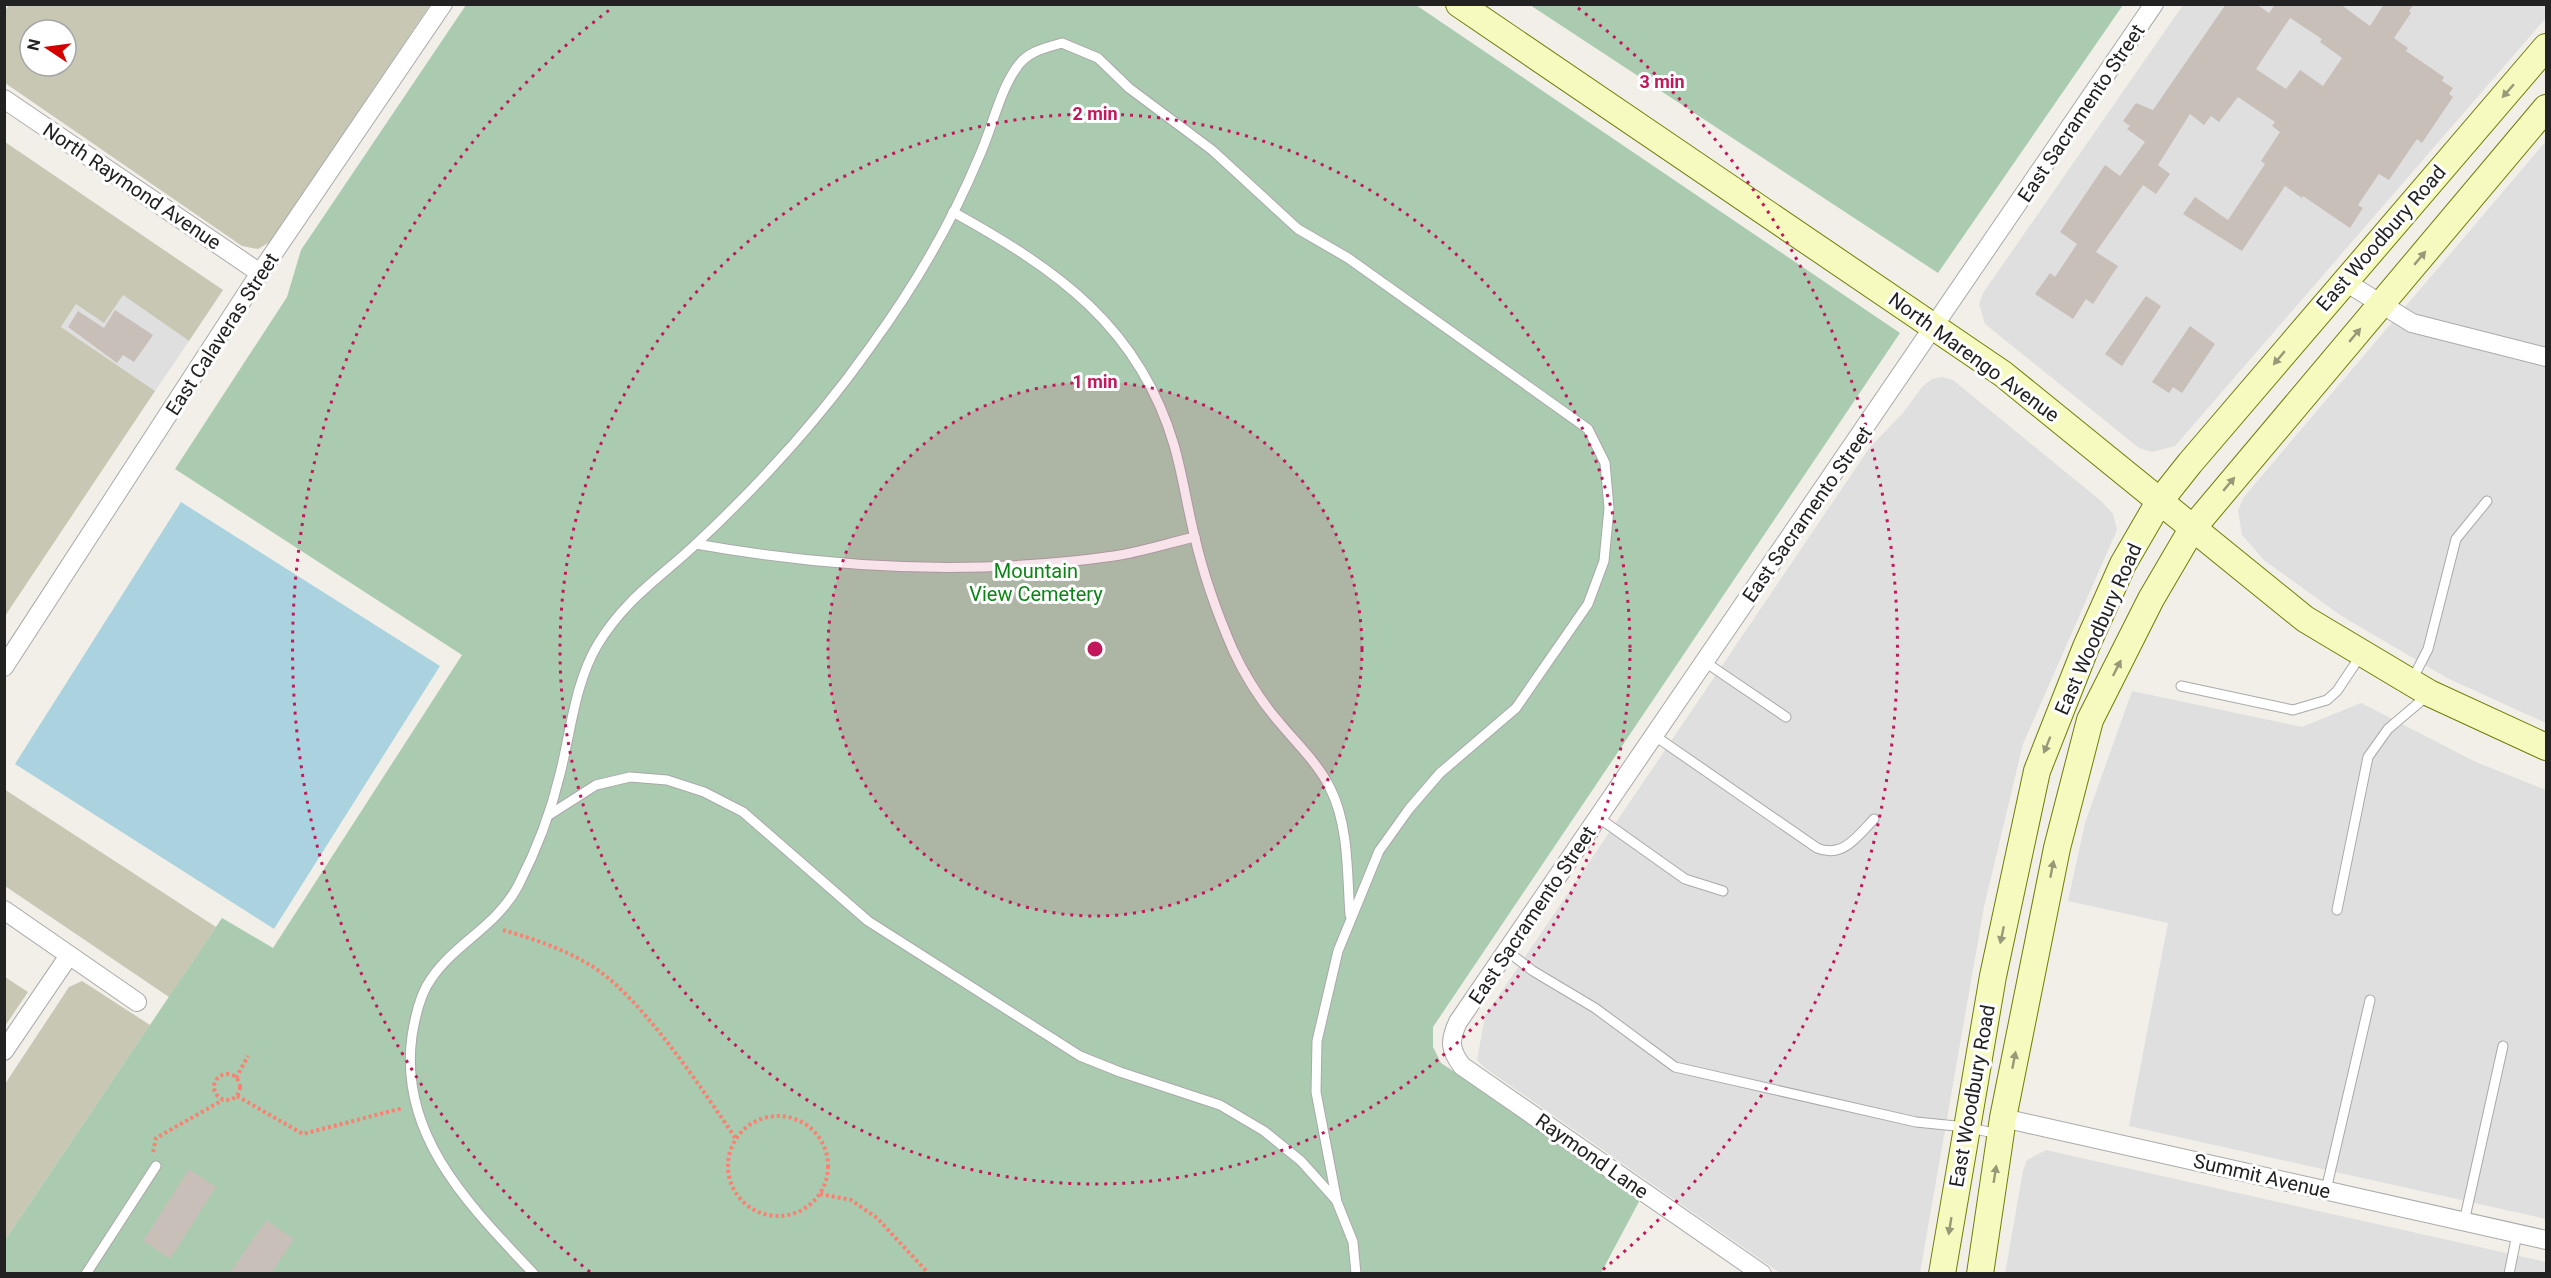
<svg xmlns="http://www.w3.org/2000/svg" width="2551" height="1278" font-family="Roboto,sans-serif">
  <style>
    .residential { fill: #e0dfdf }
    .construction { fill: #c7c7b4; fill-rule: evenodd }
    .cemetery { fill: #aacbaf }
    .water { fill: #aad3df }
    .building { fill: #c7bfb8; fill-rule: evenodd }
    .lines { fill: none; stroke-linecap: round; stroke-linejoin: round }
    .lane-casing { stroke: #a9a9a9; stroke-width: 11 }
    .street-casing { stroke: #a9a9a9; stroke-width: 20 }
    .secondary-casing { stroke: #707d05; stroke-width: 28 }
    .path { stroke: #fa8072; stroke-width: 4; stroke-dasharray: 3 3; stroke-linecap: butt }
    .lane { stroke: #fff; stroke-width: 9 }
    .street { stroke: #fff; stroke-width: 18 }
    .secondary { stroke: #f7fabf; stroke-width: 26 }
    .oneway { fill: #979978 }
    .ring { fill: none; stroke: #c2185b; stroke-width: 3; stroke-dasharray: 3 6 }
    .labels { text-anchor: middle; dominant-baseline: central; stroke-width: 6; stroke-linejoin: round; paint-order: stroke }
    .street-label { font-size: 20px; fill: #222; stroke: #fff }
    .park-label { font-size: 20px; fill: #0c8416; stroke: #fff }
    .centre { fill: #c2185b; stroke: #fff; stroke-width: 3 }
    .ring-label { font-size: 18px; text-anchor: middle; font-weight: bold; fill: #c2185b; stroke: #fff; stroke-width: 6; stroke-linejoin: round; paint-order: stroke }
  </style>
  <rect width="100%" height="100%" fill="#f2efe9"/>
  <g class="residential">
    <path d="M 2183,5 L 2546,5 L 2546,18 L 2175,446 L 2152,452 L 2139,448 L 1985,324 L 1979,304 L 1983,293 Z"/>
    <path d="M 2546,141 L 2546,723 L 2447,678 L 2340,615 L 2265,561 L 2242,535 L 2238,511 L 2243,498 Z"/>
    <path d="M 123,295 L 189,341 L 155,391 L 61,327 L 76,304 Z"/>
    <path d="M 1942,377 L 1953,380 L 2101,501 L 2113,514 L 2117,530 L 2023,744 L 1984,907 L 1920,1273 L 1780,1273 L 1485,1068 L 1477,1060 L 1485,1016 L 1870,447 L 1902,414 L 1922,387 L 1932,379 Z"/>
    <path d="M 2132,691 L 2302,727 L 2361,703 L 2476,762 L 2546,790 L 2546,1219 L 2129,1126 L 2168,923 L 2068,901 L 2085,823 Z"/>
    <path d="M 2046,1150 L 2546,1262 L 2546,1274 L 2005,1274 L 2023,1171 L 2027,1160 Z"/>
  </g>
  <g class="construction">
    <path d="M 9,5 L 430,5 L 270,242 L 258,249 L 242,246 L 5,83 L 5,11 ZM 30,30 L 66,30 L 66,66 L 30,66 Z"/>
    <path d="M 5,142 L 223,290 L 189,341 L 123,295 L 104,323 L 76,304 L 61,327 L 155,391 L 5,616 Z"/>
    <path d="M 4,789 L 216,927 L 169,997 L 5,886 Z"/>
    <path d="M 5,977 L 28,992 L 5,1026 Z"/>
    <path d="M 82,981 L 150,1025 L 5,1240 L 5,1084 L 69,987 Z"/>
  </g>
  <g class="cemetery">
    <path d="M 466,5 L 1416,5 L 1900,333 L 1433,1027 L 1433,1047 L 1441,1063 L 1642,1196 L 1601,1273 L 5,1274 L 5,1240 L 222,918 L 273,948 L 462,655 L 175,469 L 287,297 L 301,250 Z"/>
    <path d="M 1530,5 L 2123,5 L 1938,273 Z"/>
  </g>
  <path class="water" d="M 181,502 L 440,666 L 274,929 L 15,764 Z"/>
  <g class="building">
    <path d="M 2226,4 L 2256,4 L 2269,13 L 2274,6 L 2271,4 L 2340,4 L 2370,26 L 2384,4 L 2414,4 L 2409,11 L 2411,13 L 2394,38 L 2408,48 L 2406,51 L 2444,77 L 2442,81 L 2453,88 L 2449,94 L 2453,97 L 2422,143 L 2417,139 L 2389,180 L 2379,174 L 2358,205 L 2363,208 L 2350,228 L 2303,196 L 2302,198 L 2285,186 L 2242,251 L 2183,214 L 2195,197 L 2228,220 L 2265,164 L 2261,161 L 2280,132 L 2272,126 L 2275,122 L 2238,97 L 2219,122 L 2211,116 L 2204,125 L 2190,114 L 2158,165 L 2170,174 L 2156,194 L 2143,185 L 2096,252 L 2118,266 L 2093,304 L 2086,299 L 2073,319 L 2035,294 L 2050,273 L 2055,277 L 2077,244 L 2060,232 L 2105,165 L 2120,176 L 2145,142 L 2127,129 L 2130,126 L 2123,121 L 2136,103 L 2153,110 ZM 2290,18 L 2322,39 L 2320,42 L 2342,58 L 2323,86 L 2300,70 L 2286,89 L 2256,69 Z"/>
    <path d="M 2146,296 L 2161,306 L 2122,366 L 2105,354 Z"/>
    <path d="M 115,310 L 153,335 L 134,362 L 123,355 L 117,363 L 68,327 L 78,311 L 104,328 Z"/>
    <path d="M 2190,326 L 2215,344 L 2182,393 L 2173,387 L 2169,393 L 2152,382 Z"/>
    <path d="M 189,1169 L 216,1187 L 170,1259 L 143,1241 Z"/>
    <path d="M 266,1220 L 294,1239 L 271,1274 L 229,1274 Z"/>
  </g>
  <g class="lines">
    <defs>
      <g id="lane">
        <path d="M 953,212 C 1056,269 1139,326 1174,445 C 1183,476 1187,507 1195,538 C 1204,577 1217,613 1233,650 C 1245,676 1260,700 1279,722 C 1297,744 1319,764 1331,790 C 1349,827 1347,875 1350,915"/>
        <path d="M 696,544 C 836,569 973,576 1114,556 C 1141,552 1168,543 1195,537"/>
        <path d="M 1705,662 L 1786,717"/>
        <path d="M 2412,680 L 2428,649 L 2456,539 L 2487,501"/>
        <path d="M 2181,686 L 2293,710 L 2327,700 L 2337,691 L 2361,655"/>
        <path d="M 1655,736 L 1817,848 C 1842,859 1858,836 1874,819"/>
        <path d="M 549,815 L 596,785 L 630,777 L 667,780 L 704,792 L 743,812 L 868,921 L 1080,1056 L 1120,1072 L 1220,1105 L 1264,1131 L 1301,1161 L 1336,1200"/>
        <path d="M 1599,818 L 1685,879 L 1723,891"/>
        <path d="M 2337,910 L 2368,757 L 2388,729 L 2428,695"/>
        <path d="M 1507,951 L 1533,971 L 1595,1008 L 1675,1067 L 1916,1122 L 1966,1127 L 1998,1134"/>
        <path d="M 2326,1190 L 2370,1000"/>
        <path d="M 2464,1222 L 2503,1046"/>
        <path d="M 86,1274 L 156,1166"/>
        <path d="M 534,1274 C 471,1207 398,1136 412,1036 C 415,1017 420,994 431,979 C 455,943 496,927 518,886 C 536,851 551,812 560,774 C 571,731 575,682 598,644 C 626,598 660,578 697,543 C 761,483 821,417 871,346 C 914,287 951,224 979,157 C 992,129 999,92 1017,67 C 1028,51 1045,48 1062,43 L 1098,58 L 1129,88 L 1212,150 L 1298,229 L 1348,258 L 1588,429 L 1605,463 L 1609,508 L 1604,561 L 1588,604 L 1516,708 L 1440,773 L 1409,809 L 1379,851 L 1338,951 L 1317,1041 L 1316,1092 L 1337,1202 L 1353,1242 L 1356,1274"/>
        <path d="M 2509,1274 L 2517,1234"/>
      </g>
      <g id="street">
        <path d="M 4,99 L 260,273"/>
        <path d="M 2344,281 L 2412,323 L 2546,357"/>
        <path d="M 4,667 L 260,273 L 443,4"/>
        <path d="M 4,910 L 137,1002"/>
        <path d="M 4,1051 L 68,957"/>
        <path d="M 2003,1118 L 2546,1240"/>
        <path d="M 1762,1274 L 1462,1066 C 1450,1050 1449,1041 1458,1022 L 2154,4"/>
      </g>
      <g id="secondary">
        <path d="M 1459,4 L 2003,374 L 2305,619 L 2429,693 L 2546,747"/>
        <path d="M 1942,1274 L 1993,976 L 2037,771 L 2086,647 L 2123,564 L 2159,502 L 2190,463 L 2546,47"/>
        <path d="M 1980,1274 L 2003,1118 L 2057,848 L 2090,720 L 2151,599 L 2192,529 L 2546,108"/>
      </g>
    </defs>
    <use href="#lane" class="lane-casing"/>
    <use href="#street" class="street-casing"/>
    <use href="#secondary" class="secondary-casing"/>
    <g class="path">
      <path d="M 503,930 C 541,941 585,956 614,983 C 657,1022 703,1090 736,1139"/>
      <circle cx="227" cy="1087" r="13"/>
      <path d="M 236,1078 L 248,1056"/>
      <path d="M 237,1096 L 303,1134 L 403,1108"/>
      <circle cx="778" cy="1166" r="50"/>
      <path d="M 153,1152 L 156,1138 L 223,1100"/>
      <path d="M 820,1194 L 851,1200 L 877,1218 L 929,1274"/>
    </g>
    <use href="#lane" class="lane"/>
    <use href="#street" class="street"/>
    <use href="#secondary" class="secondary"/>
  </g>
  <defs><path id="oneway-solid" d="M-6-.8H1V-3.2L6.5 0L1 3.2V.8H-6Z" transform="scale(1.5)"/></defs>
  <g class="oneway">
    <use href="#oneway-solid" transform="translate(2508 91) rotate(131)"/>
    <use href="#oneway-solid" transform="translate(2420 258) rotate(-50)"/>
    <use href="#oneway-solid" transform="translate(2355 335) rotate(-50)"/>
    <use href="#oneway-solid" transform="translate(2279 358) rotate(130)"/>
    <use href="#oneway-solid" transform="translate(2229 484) rotate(-50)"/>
    <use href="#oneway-solid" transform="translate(2117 668) rotate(-63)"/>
    <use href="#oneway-solid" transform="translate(2047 745) rotate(112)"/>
    <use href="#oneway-solid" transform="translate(2052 869) rotate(-79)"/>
    <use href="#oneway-solid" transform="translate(2002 935) rotate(102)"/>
    <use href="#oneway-solid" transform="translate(2014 1060) rotate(-79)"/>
    <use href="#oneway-solid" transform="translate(1995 1174) rotate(-81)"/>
    <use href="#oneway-solid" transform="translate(1950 1226) rotate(99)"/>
  </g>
  <circle cx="1095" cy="649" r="267" fill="#c2185b" fill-opacity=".12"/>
  <g class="ring">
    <circle cx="1095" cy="649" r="267"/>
    <circle cx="1095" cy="649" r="535"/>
    <path d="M590 1272A802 802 0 0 1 612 8M1578 8A802 802 0 0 1 1600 1272"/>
  </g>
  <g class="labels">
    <g class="street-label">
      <text transform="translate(2081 113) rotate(-56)">East Sacramento Street</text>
      <text transform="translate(132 186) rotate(34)">North Raymond Avenue</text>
      <text transform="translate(2381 238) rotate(-49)">East Woodbury Road</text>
      <text transform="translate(222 334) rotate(-57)">East Calaveras Street</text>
      <text transform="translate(1974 357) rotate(36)">North Marengo Avenue</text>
      <text transform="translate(1807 514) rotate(-55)">East Sacramento Street</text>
      <text transform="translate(2098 629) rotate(-66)">East Woodbury Road</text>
      <text transform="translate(1532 915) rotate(-56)">East Sacramento Street</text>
      <text transform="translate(1972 1096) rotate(-80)">East Woodbury Road</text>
      <text transform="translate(1592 1156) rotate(35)">Raymond Lane</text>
      <text transform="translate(2262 1176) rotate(13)">Summit Avenue</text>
    </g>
    <g class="park-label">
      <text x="1036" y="571">Mountain<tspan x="1036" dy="23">View Cemetery</tspan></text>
    </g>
  </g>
  <circle cx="1095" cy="649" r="9" class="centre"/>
  <g class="ring-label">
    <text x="1662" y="88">3 min</text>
    <text x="1095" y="120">2 min</text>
    <text x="1095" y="388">1 min</text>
  </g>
  <rect width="2551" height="1278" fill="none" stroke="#222222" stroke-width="12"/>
  <g transform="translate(48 48) rotate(283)"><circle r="28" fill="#ffffff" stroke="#a7a7a7" stroke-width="1.5"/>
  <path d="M0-4.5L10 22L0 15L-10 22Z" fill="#d40000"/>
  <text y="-9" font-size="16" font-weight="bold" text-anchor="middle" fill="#222222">N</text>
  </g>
</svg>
